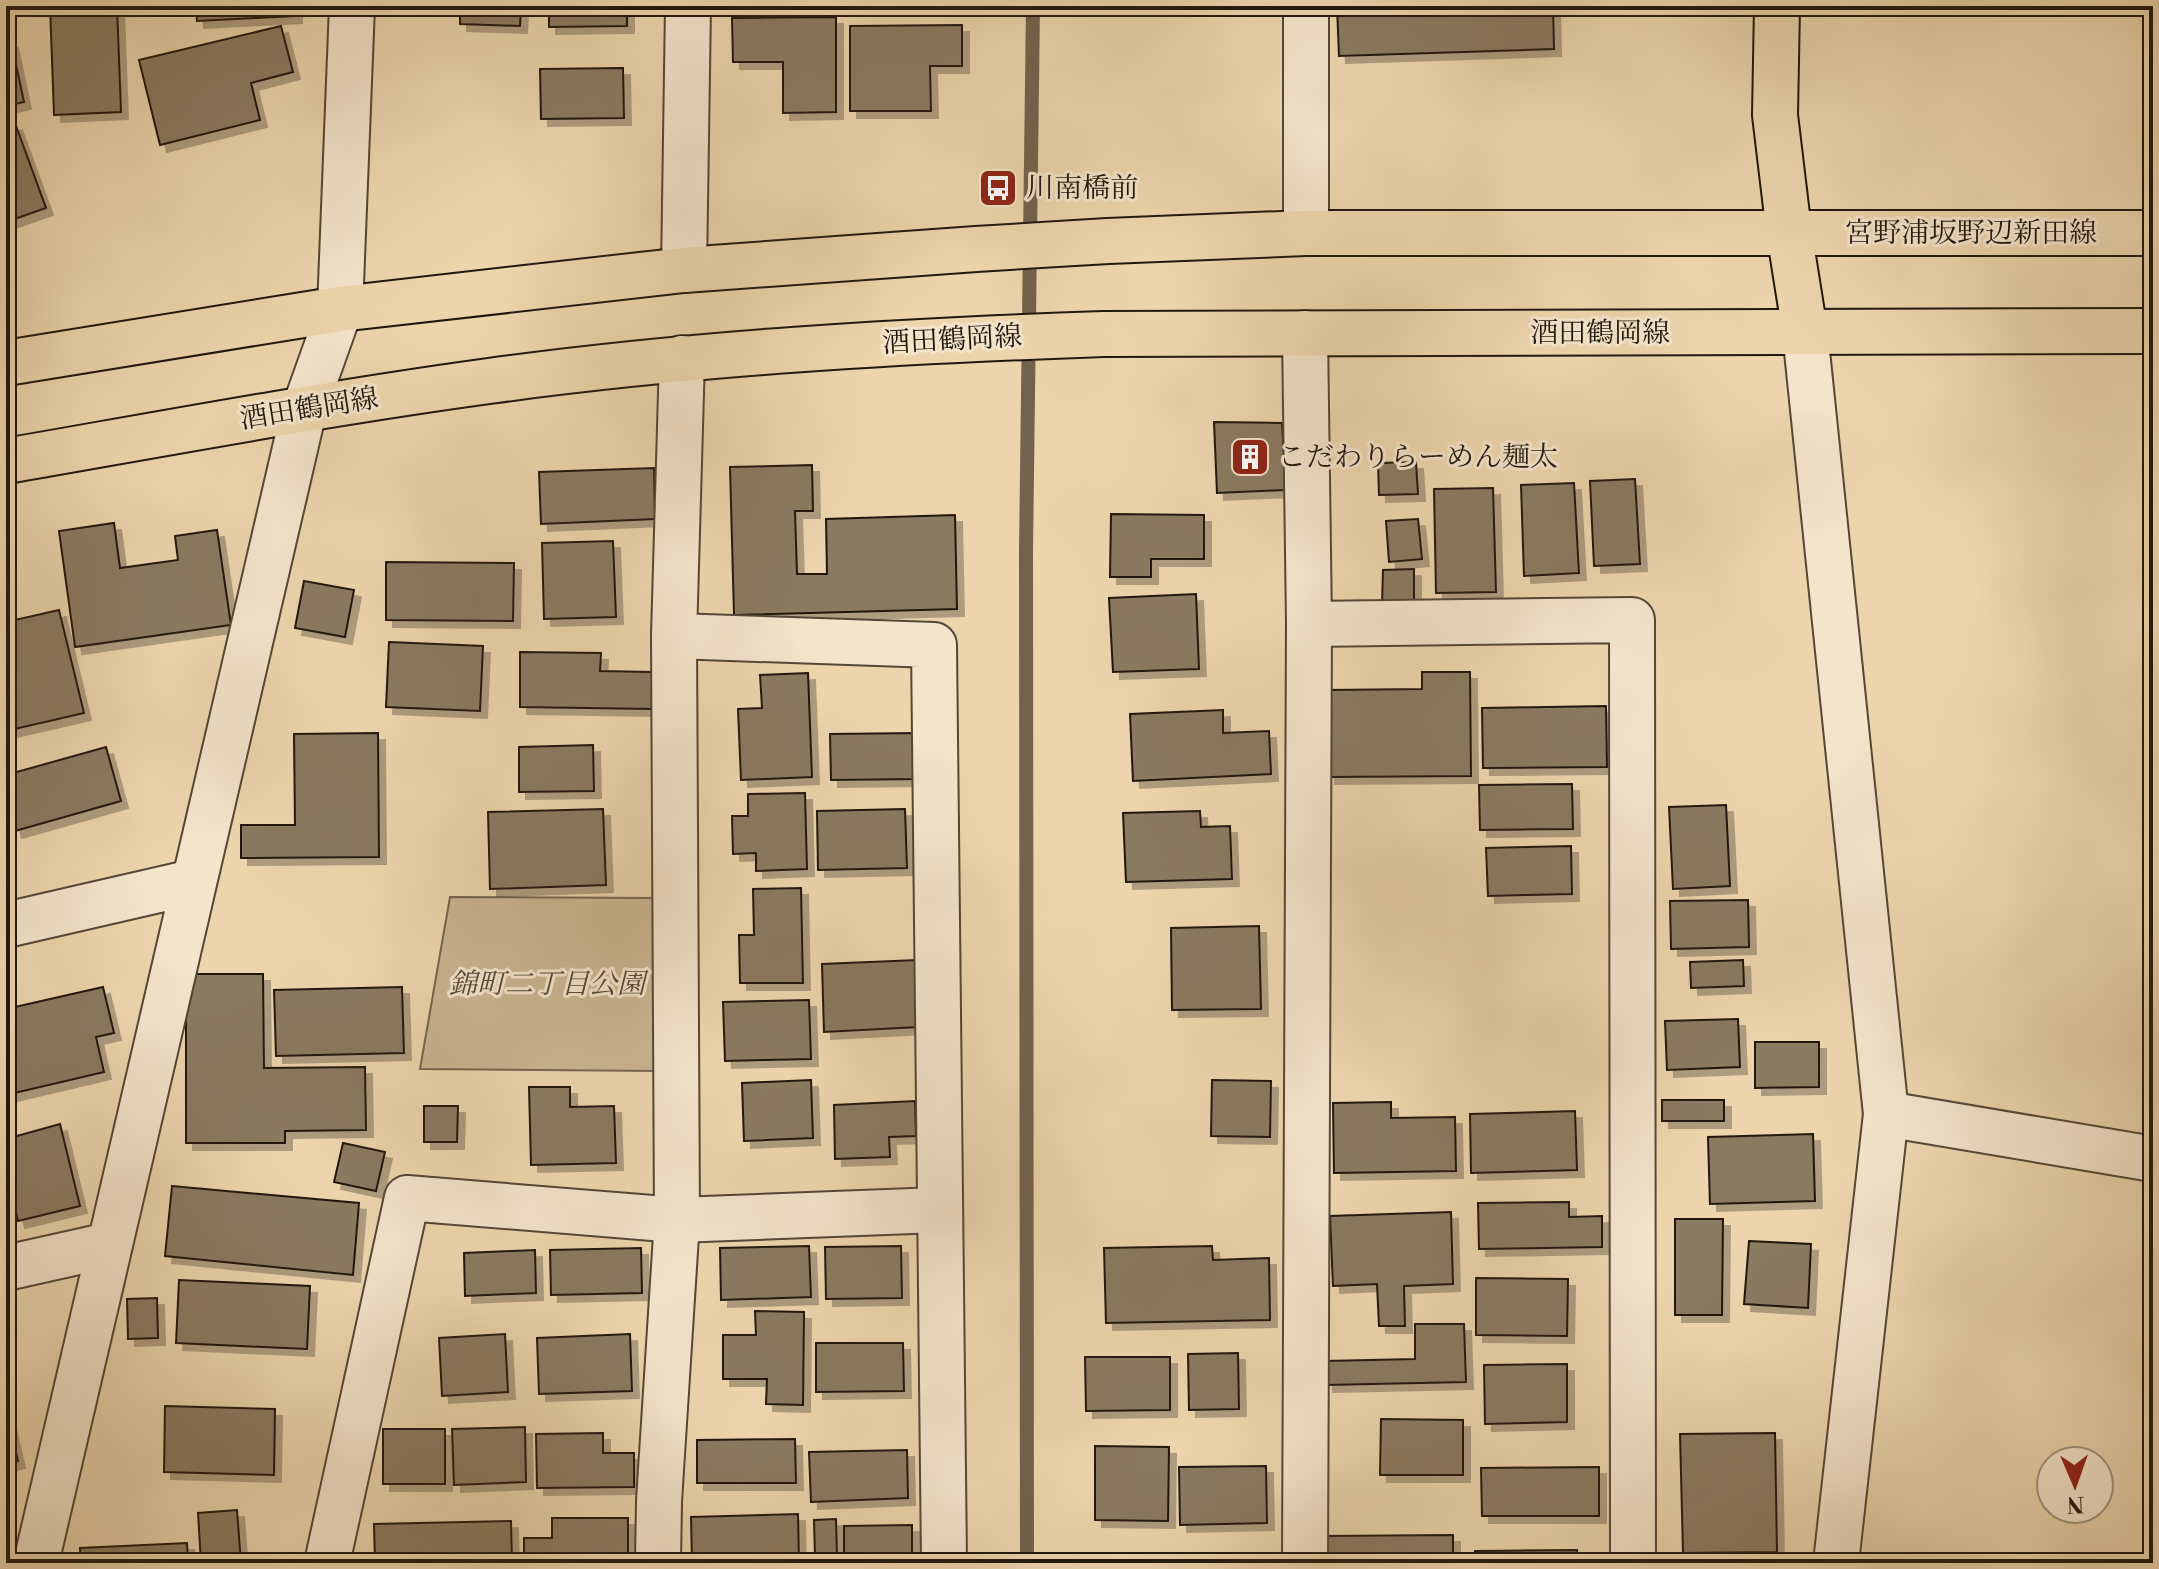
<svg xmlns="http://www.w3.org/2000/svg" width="2159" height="1569" font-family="'Libre Bodoni','Noto Serif JP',serif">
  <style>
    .green { fill: #c9b592; stroke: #746650; stroke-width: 2 }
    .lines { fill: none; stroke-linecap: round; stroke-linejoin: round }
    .stream { stroke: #71634d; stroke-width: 14 }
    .building { fill: #8a7a61; stroke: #20180e; stroke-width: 2; filter: url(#shadow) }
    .minor-casing { stroke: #534736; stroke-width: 48 }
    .major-casing { stroke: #20180e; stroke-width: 48 }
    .minor { stroke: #f3e4ca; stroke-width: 44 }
    .major { stroke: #ecd5ad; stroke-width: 44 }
    .labels { text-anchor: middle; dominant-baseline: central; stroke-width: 6; stroke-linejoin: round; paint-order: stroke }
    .poi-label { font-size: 28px; fill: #20180e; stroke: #f3e4ca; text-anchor: start }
    .street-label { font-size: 28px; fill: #20180e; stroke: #f3e4ca }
    .park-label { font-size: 28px; font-style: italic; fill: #534736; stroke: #f3e4ca }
  </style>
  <defs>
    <filter id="shadow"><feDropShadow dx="7" dy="7" stdDeviation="0" flood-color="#0004"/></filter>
  </defs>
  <rect width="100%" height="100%" fill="#ecd5ad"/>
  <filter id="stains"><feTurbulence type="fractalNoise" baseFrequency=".0025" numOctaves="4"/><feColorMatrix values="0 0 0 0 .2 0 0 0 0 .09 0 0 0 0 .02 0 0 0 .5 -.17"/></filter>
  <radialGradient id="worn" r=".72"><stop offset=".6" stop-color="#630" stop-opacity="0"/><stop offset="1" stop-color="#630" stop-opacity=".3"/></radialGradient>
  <path class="green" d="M 450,897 L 659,898 L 660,1071 L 420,1069 Z"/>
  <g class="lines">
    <path class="stream" d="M 1027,1563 L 1026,551 L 1033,6"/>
  </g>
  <g class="building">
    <path d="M 50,6 L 117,6 L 121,112 L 54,115 Z"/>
    <path d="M 196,6 L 295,6 L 295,16 L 197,21 Z"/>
    <path d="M 460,6 L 521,6 L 520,26 L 460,24 Z"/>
    <path d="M 549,6 L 627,6 L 627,26 L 549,27 Z"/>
    <path d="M 1337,6 L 1553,6 L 1554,49 L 1339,56 Z"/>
    <path d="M 836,17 L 836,112 L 783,113 L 783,62 L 733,62 L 732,18 Z"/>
    <path d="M 962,25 L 962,66 L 930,66 L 931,111 L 850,111 L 850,26 Z"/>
    <path d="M 281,26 L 293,72 L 251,83 L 260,120 L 160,145 L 139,60 Z"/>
    <path d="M 11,41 L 24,102 L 6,106 L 6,42 Z"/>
    <path d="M 623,68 L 624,118 L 541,119 L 540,69 Z"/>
    <path d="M 15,123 L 46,208 L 6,222 L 6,127 Z"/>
    <path d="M 1214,422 L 1282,423 L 1286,490 L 1217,493 Z"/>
    <path d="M 1416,462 L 1418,494 L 1379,495 L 1378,463 Z"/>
    <path d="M 812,465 L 813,511 L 795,511 L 797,574 L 827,574 L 826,519 L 955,515 L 957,609 L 734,615 L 730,467 Z"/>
    <path d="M 654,468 L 655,519 L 541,524 L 539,472 Z"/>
    <path d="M 1635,479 L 1640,564 L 1594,566 L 1590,481 Z"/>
    <path d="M 1574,483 L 1579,573 L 1524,576 L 1521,485 Z"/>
    <path d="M 1493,488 L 1496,592 L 1436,593 L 1434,489 Z"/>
    <path d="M 1111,514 L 1204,515 L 1204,559 L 1151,559 L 1151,577 L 1110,577 Z"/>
    <path d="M 1418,519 L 1422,559 L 1389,562 L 1386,521 Z"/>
    <path d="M 114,523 L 120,568 L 178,560 L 175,536 L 217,530 L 231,625 L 75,647 L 59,531 Z"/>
    <path d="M 613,541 L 616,617 L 544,619 L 542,543 Z"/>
    <path d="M 386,562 L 514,563 L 513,621 L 386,620 Z"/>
    <path d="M 1414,569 L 1414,606 L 1382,605 L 1383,570 Z"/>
    <path d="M 304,581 L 354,590 L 345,637 L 295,628 Z"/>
    <path d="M 1196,594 L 1199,669 L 1113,672 L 1109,598 Z"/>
    <path d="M 59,610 L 84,713 L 6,731 L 6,622 Z"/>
    <path d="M 389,642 L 483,646 L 480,711 L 386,707 Z"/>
    <path d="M 520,652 L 601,653 L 600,671 L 652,672 L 652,709 L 520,707 Z"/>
    <path d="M 1422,672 L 1470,672 L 1471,776 L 1328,777 L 1327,690 L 1422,689 Z"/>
    <path d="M 808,673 L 812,777 L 741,780 L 738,709 L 762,708 L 760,675 Z"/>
    <path d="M 1606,706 L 1607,767 L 1483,768 L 1482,708 Z"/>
    <path d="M 1223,710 L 1223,733 L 1269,731 L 1271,774 L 1133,781 L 1130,714 Z"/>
    <path d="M 378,733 L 379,857 L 241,858 L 241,825 L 295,825 L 294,734 Z"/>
    <path d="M 920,733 L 920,779 L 831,780 L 830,734 Z"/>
    <path d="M 593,745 L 594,791 L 519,792 L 519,747 Z"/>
    <path d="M 106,747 L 121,801 L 15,831 L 6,797 L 6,775 Z"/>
    <path d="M 1572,784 L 1573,829 L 1480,830 L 1479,785 Z"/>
    <path d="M 805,793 L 807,869 L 756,871 L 756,853 L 733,854 L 732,816 L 748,816 L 748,794 Z"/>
    <path d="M 1726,805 L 1730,886 L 1673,889 L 1669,807 Z"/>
    <path d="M 603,809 L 606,885 L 490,889 L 488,812 Z"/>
    <path d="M 905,809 L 907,868 L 818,870 L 817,811 Z"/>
    <path d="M 1200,811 L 1201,827 L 1230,826 L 1232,879 L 1126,882 L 1123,813 Z"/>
    <path d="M 1571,846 L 1572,894 L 1488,896 L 1486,848 Z"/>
    <path d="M 801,888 L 803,983 L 740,983 L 739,935 L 754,935 L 753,889 Z"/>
    <path d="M 1748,900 L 1749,947 L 1671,949 L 1670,901 Z"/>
    <path d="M 1259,926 L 1261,1009 L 1172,1010 L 1171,928 Z"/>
    <path d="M 917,960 L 919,1027 L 824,1032 L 822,964 Z"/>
    <path d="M 1743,960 L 1744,986 L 1691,988 L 1690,962 Z"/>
    <path d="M 186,974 L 263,974 L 264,1068 L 365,1067 L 366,1130 L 285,1131 L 285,1143 L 186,1143 Z"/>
    <path d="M 103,987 L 114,1033 L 96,1037 L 104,1072 L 6,1095 L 6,1009 Z"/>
    <path d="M 402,987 L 404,1053 L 276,1056 L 274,990 Z"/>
    <path d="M 809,1000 L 811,1059 L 725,1061 L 723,1002 Z"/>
    <path d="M 1738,1019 L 1740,1067 L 1667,1070 L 1665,1021 Z"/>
    <path d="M 1755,1042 L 1819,1042 L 1819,1087 L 1755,1088 Z"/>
    <path d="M 811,1080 L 813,1138 L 744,1141 L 742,1083 Z"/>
    <path d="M 1212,1080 L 1271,1081 L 1270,1137 L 1211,1136 Z"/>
    <path d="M 529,1087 L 570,1087 L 570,1107 L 614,1106 L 616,1163 L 531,1165 Z"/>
    <rect x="1662" y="1100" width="62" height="21"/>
    <path d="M 915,1101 L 916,1136 L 889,1137 L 890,1157 L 835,1159 L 834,1105 Z"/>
    <path d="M 1391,1102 L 1391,1118 L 1455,1117 L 1456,1171 L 1334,1173 L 1333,1103 Z"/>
    <path d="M 424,1106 L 458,1106 L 457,1142 L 424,1142 Z"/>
    <path d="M 1575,1111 L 1577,1170 L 1471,1173 L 1470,1114 Z"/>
    <path d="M 60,1124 L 80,1206 L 18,1221 L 6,1171 L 6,1139 Z"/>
    <path d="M 1813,1134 L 1815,1201 L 1710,1204 L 1708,1137 Z"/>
    <path d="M 343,1143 L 385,1152 L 376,1191 L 334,1182 Z"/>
    <path d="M 172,1186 L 359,1203 L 353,1275 L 165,1256 Z"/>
    <path d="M 1569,1202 L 1569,1217 L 1602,1216 L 1602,1247 L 1479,1249 L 1478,1203 Z"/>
    <path d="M 1451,1212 L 1453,1284 L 1404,1286 L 1405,1326 L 1379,1326 L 1377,1284 L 1333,1286 L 1330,1216 Z"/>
    <path d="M 1675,1219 L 1723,1219 L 1722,1315 L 1675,1315 Z"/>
    <path d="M 1749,1241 L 1811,1244 L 1808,1308 L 1744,1304 Z"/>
    <path d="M 809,1246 L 811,1297 L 721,1300 L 720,1248 Z"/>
    <path d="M 901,1246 L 902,1298 L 826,1299 L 825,1247 Z"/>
    <path d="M 1212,1246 L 1213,1260 L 1269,1258 L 1270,1320 L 1106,1323 L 1104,1248 Z"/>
    <path d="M 641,1248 L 642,1293 L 551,1295 L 550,1250 Z"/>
    <path d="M 535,1250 L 536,1293 L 465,1296 L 464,1253 Z"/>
    <path d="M 1476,1278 L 1568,1279 L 1567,1336 L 1476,1335 Z"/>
    <path d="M 179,1280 L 310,1286 L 307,1349 L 176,1343 Z"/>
    <path d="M 157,1298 L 158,1338 L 128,1339 L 127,1299 Z"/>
    <path d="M 755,1311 L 804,1312 L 803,1405 L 766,1404 L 767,1379 L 723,1379 L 723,1335 L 756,1335 Z"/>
    <path d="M 1415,1324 L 1464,1324 L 1466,1382 L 1326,1385 L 1325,1361 L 1415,1359 Z"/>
    <path d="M 505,1334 L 508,1392 L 442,1396 L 439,1338 Z"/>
    <path d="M 630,1334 L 632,1391 L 539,1394 L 537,1338 Z"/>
    <path d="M 816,1343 L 903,1343 L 904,1391 L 816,1392 Z"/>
    <path d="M 1238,1353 L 1239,1409 L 1189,1410 L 1188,1354 Z"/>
    <path d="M 1085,1357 L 1170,1357 L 1170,1410 L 1086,1411 Z"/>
    <path d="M 1567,1364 L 1567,1422 L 1485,1424 L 1484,1365 Z"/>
    <path d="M 165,1406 L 275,1409 L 274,1475 L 164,1472 Z"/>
    <path d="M 6,1409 L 18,1461 L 6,1464 Z"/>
    <path d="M 1381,1419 L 1463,1420 L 1463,1475 L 1380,1475 Z"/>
    <path d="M 525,1427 L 526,1482 L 454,1485 L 452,1429 Z"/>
    <rect x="383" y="1429" width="62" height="55"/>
    <path d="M 603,1433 L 603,1453 L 634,1453 L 634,1487 L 537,1488 L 536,1434 Z"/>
    <path d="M 1775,1433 L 1777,1552 L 1683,1553 L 1680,1434 Z"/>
    <path d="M 795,1439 L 796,1483 L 697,1483 L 697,1440 Z"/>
    <path d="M 1095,1446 L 1169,1447 L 1168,1521 L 1095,1520 Z"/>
    <path d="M 907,1450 L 908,1498 L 811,1502 L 809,1452 Z"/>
    <path d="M 1266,1466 L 1267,1523 L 1180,1525 L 1179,1467 Z"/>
    <path d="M 1599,1467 L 1599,1516 L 1482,1516 L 1481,1468 Z"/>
    <path d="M 237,1510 L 241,1563 L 201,1563 L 198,1513 Z"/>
    <path d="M 798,1514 L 799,1563 L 692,1563 L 691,1517 Z"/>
    <path d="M 552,1518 L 628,1518 L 628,1563 L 524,1563 L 524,1538 L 552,1538 Z"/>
    <path d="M 836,1519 L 837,1556 L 815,1557 L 814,1520 Z"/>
    <path d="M 511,1521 L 512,1563 L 375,1563 L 374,1524 Z"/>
    <path d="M 912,1525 L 912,1563 L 844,1563 L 844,1526 Z"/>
    <path d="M 1453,1535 L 1453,1563 L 1324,1563 L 1324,1536 Z"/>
    <path d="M 187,1543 L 188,1563 L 80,1563 L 80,1548 Z"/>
    <path d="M 1577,1550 L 1577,1563 L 1475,1563 L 1475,1551 Z"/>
  </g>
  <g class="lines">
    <defs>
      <g id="minor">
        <path d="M 1306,6 L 1306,233"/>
        <path d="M 684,270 L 688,6"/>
        <path d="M 1805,332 L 1886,1114 L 1836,1563"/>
        <path d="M 1305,333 L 1309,624 L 1305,1563"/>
        <path d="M 1309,624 L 1632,620 L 1633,1563"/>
        <path d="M 674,636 L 934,645 L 944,1563"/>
        <path d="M 6,925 L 193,882"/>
        <path d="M 1886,1114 L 2153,1159"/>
        <path d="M 6,1268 L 109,1245"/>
        <path d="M 36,1563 L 304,410 L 340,309 L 352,6"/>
        <path d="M 327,1563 L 407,1198 L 677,1220 L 939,1210"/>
        <path d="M 658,1563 L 659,1501 L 677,1220 L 674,636 L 682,358"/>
      </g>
      <g id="major">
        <path d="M 1777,6 L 1775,115 L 1789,232 L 1805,332"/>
        <path d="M 6,363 L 340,309 L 684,270 L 976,249 L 1108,241 L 1306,233 L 2153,233"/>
        <path d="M 6,461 C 167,433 328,403 489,381 C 693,353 899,341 1104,334 L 2153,331"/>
      </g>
    </defs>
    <use href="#minor" class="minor-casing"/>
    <use href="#major" class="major-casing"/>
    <use href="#minor" class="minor"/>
    <use href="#major" class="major"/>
  </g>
  <defs>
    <symbol id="bus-square" viewBox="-11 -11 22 22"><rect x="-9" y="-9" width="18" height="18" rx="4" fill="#8f2418" stroke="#f3e4ca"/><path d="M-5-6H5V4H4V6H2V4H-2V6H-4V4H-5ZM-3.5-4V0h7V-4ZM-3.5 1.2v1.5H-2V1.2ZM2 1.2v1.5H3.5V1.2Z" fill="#fff"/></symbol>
    <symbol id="building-square" viewBox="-11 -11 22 22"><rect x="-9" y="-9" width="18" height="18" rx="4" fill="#8f2418" stroke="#f3e4ca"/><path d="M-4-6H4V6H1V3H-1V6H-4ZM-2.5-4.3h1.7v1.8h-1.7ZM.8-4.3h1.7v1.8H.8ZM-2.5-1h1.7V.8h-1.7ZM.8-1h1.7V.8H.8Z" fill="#fff"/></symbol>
  </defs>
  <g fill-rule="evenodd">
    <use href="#bus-square" x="976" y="166" width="44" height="44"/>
    <use href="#building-square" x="1228" y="435" width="44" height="44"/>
  </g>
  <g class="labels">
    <g class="poi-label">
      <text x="1026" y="188">川南橋前</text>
      <text x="1278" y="457">こだわりらーめん麺太</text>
    </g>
    <g class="street-label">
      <text x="1971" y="233">宮野浦坂野辺新田線</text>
      <text x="1600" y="333">酒田鶴岡線</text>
      <text transform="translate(952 340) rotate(-3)">酒田鶴岡線</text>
      <text transform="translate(309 409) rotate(-9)">酒田鶴岡線</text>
    </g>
    <g class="park-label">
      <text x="547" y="984">錦町二丁目公園</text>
    </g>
  </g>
  <rect width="2159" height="1569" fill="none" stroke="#ecd5ad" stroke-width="32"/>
  <rect x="8" y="8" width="2143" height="1553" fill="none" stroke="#20180e" stroke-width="4"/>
  <rect x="16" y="16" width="2127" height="1537" fill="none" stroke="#20180e" stroke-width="2"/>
  <g transform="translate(2075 1485) rotate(178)"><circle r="38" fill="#f3e4ca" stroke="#9f927f" stroke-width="2"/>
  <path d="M0-6L14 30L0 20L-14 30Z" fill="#8f2418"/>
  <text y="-12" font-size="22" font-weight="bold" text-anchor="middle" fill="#20180e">N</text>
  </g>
  <rect width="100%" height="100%" filter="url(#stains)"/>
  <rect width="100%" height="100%" fill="url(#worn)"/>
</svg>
